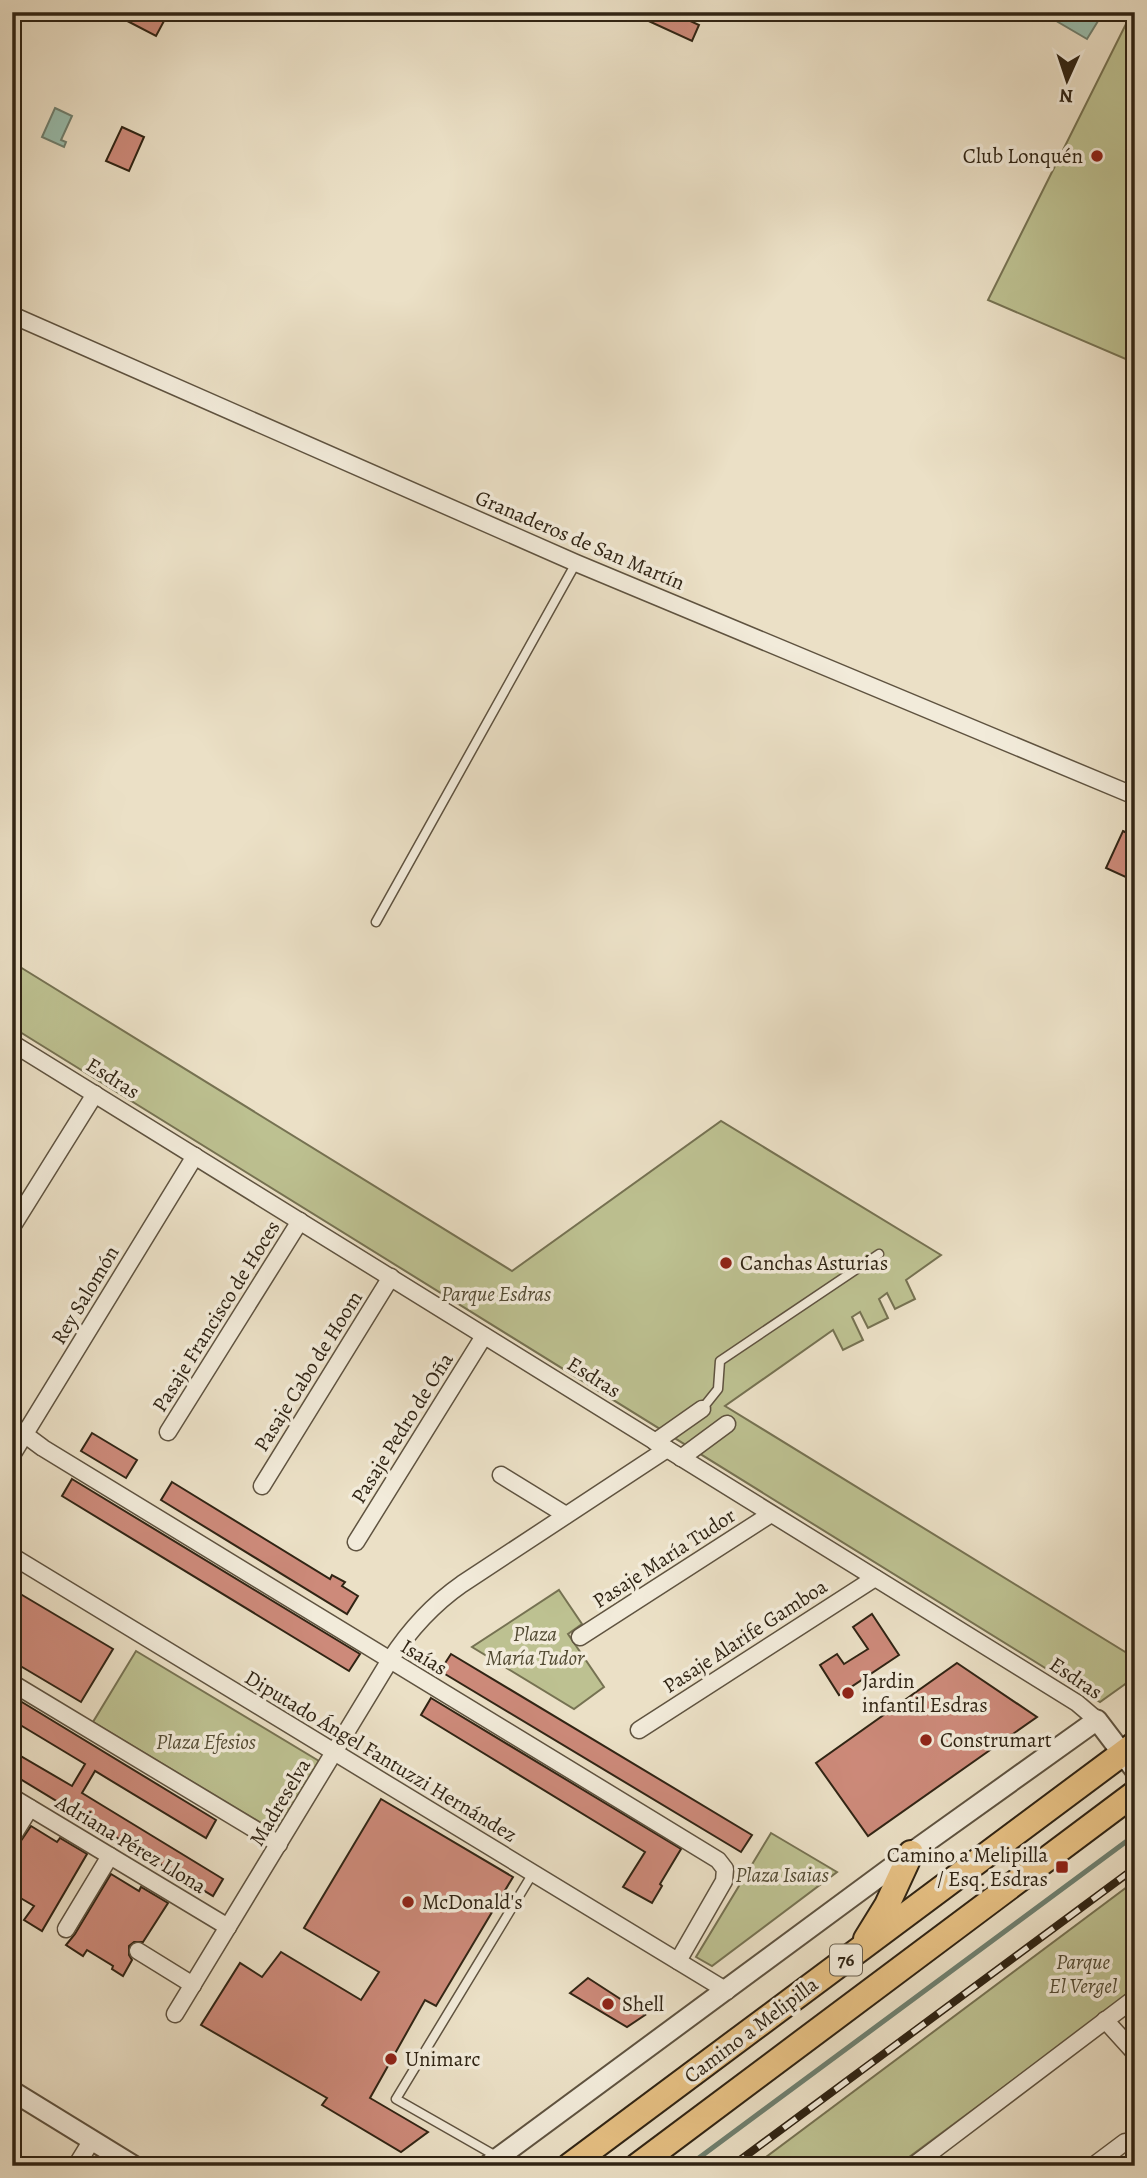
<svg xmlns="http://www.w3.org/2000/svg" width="1147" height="2178" font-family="Alegreya,serif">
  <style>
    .green { fill: #bdc191; stroke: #767252; stroke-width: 2 }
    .water { fill: #99beae; stroke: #6f8070; stroke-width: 2 }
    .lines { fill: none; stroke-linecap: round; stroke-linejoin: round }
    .stream { stroke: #6f8070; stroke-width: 5 }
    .building { fill: #cd8a7a; stroke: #302414; stroke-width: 2 }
    .service-casing { stroke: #5f5340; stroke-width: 11 }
    .minor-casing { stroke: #5f5340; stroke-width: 19 }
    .tertiary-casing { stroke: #5f5340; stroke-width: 23 }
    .primary-casing { stroke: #302414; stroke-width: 28 }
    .service { stroke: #f2ebda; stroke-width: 8 }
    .minor { stroke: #f2ebda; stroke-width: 16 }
    .tertiary { stroke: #f2ebda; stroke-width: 19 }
    .primary { stroke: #e6c083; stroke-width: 24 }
    .rail-casing { stroke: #302414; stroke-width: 8 }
    .rail { stroke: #f2ebda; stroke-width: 5; stroke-dasharray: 16; stroke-linecap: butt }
    .poi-dot { fill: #8f2418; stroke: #f2ebda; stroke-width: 2.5 }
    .labels { text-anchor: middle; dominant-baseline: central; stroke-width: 7; stroke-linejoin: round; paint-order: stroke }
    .shield { fill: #f2ebda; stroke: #6a604f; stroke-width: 2 }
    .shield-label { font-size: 19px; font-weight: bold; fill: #302414 }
    .poi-label { font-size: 21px; fill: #302414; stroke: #f2ebda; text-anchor: start }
    .street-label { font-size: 21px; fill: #302414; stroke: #f2ebda }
    .park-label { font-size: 21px; font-style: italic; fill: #534b33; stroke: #f2ebda }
  </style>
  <rect width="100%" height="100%" fill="#ebe0c6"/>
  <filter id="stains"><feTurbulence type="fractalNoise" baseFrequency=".00286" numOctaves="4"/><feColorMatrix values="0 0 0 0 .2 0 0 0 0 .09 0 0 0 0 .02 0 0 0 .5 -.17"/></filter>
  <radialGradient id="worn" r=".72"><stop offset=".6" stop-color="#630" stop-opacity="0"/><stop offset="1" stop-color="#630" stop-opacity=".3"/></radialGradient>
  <g class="green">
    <path d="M 1132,12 L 1135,12 L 1135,363 L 988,300 Z"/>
    <path d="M 12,962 L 512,1271 L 721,1121 L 941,1255 L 906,1280 L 915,1299 L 895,1309 L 887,1293 L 879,1299 L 888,1318 L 868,1328 L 860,1312 L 852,1317 L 863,1340 L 843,1350 L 833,1330 L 725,1406 L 1135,1658 L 1135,1677 L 1100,1702 L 12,1027 Z"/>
    <path d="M 559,1590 L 582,1624 L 568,1634 L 604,1687 L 574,1709 L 472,1647 Z"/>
    <path d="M 136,1651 L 319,1761 L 276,1832 L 93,1722 Z"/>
    <path d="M 771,1833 L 837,1872 L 712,1966 L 696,1957 Z"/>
    <path d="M 1135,1881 L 1135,1990 L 897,2166 L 754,2166 Z"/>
  </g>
  <g class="water">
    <path d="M 1041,12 L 1102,12 L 1103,13 L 1087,39 Z"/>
    <path d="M 55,108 L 72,116 L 61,140 L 66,142 L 64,147 L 42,137 Z"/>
  </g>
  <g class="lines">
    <path class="stream" d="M 688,2166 L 1135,1835"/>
  </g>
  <g class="building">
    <path d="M 110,12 L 147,12 L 164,21 L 156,36 Z"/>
    <path d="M 629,12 L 671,12 L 699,25 L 692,41 Z"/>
    <path d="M 122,127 L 144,137 L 129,171 L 106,161 Z"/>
    <path d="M 1123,831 L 1135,837 L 1135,868 L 1130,879 L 1106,868 Z"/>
    <path d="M 92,1433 L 137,1460 L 126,1478 L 81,1451 Z"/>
    <path d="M 72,1479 L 360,1654 L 349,1671 L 62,1496 Z"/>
    <path d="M 172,1482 L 330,1579 L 332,1575 L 345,1582 L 342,1586 L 358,1596 L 347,1614 L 161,1500 Z"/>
    <path d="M 12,1589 L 113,1649 L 81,1702 L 12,1661 Z"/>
    <path d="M 872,1614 L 899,1655 L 839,1695 L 820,1665 L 837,1654 L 844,1664 L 868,1649 L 853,1627 Z"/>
    <path d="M 451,1654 L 752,1835 L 741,1852 L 440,1671 Z"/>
    <path d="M 957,1663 L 1037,1717 L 868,1836 L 816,1763 Z"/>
    <path d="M 12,1696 L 216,1820 L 206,1838 L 95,1771 L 82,1793 L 223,1879 L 213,1896 L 12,1774 L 12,1751 L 72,1786 L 85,1764 L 12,1720 Z"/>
    <path d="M 431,1698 L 681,1849 L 660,1884 L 662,1886 L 652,1903 L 623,1887 L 645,1852 L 421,1715 Z"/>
    <path d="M 381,1799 L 513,1877 L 436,2006 L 425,2000 L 370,2098 L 428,2132 L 401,2152 L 322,2105 L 327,2098 L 201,2025 L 240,1963 L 262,1977 L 281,1952 L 361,2000 L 379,1972 L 304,1928 Z"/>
    <path d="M 31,1826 L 57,1842 L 60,1838 L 87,1854 L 42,1931 L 24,1920 L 34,1906 L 12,1893 L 12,1854 Z"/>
    <path d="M 111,1874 L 139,1891 L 141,1887 L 168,1903 L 143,1942 L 134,1942 L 129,1946 L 129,1955 L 132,1960 L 123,1976 L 112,1969 L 113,1966 L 87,1950 L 83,1956 L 66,1945 L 75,1934 Z"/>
    <path d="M 588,1978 L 645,2015 L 627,2027 L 570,1993 Z"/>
  </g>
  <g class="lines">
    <defs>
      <g id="service">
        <path d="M 376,922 L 576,563"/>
        <path d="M 702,1409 L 718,1389 L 720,1361 L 879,1254"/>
        <path d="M 496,2156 L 396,2099 L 533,1873"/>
      </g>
      <g id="minor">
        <path d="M 12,315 L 576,563 L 1135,796"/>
        <path d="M 12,1043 L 1077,1703 L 1097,1720"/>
        <path d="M 12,1227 L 95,1094"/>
        <path d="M 12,1425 L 43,1448 L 718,1860 L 725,1869 L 724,1881 L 678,1961"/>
        <path d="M 168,1432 L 300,1221"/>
        <path d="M 655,1442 L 702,1409"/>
        <path d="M 12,1455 L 195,1156"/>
        <path d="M 681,1458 L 727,1424"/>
        <path d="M 501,1475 L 566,1515"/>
        <path d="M 262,1486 L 391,1277"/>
        <path d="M 356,1542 L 484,1336"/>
        <path d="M 12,1556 L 727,1991"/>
        <path d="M 580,1637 L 771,1514"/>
        <path d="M 12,1683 L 279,1844"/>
        <path d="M 639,1730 L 875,1578"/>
        <path d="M 12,1797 L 228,1927"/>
        <path d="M 12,1837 L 30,1808"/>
        <path d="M 66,1929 L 110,1856"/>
        <path d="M 138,1951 L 193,1985"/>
        <path d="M 175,2014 L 390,1660 C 410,1629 432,1605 462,1584 L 667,1449"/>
        <path d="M 1105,2020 L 1135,2053"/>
        <path d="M 76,2166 L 92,2140"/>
        <path d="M 913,2166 L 1135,1998"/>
        <path d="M 1093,2166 L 1125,2142"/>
      </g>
      <g id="tertiary">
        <path d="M 12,2091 L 134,2166"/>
        <path d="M 487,2166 L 911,1853 L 1097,1720 L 1135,1770"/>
      </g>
      <g id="primary">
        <path d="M 866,1939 L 887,1905 L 911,1853"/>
        <path d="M 569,2166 L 1135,1744"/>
        <path d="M 637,2166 L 1135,1793"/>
      </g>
    </defs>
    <use href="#service" class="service-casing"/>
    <use href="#minor" class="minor-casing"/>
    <use href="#tertiary" class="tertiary-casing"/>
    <use href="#primary" class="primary-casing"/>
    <use href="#service" class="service"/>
    <use href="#minor" class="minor"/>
    <use href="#tertiary" class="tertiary"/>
    <use href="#primary" class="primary"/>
    <defs>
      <path id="rail" d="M 732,2166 L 1135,1868"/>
    </defs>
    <use href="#rail" class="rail-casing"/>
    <use href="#rail" class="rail"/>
  </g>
  <g class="poi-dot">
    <circle cx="1097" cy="156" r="7"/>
    <circle cx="726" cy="1263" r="7"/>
    <circle cx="848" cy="1693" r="7"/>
    <circle cx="926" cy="1740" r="7"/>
    <rect x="1055" y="1860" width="14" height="14" rx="3.5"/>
    <circle cx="408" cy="1902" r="7"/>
    <circle cx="608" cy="2004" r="7"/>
    <circle cx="391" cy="2059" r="7"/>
  </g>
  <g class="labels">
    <rect class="shield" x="830" y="1944.5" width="32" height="31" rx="5"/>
    <g class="shield-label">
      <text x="846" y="1960">76</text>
    </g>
    <g class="poi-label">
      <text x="1083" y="156" text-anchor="end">Club Lonquén</text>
      <text x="740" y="1263">Canchas Asturias</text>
      <text x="862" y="1681">Jardin<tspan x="862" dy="24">infantil Esdras</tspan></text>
      <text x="940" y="1740">Construmart</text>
      <text x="1048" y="1855" text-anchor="end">Camino a Melipilla<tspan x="1048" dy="24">/ Esq. Esdras</tspan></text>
      <text x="422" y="1902">McDonald's</text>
      <text x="622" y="2004">Shell</text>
      <text x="405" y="2059">Unimarc</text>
    </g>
    <g class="street-label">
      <text transform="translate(580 540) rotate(23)">Granaderos de San Martín</text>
      <text transform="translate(113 1078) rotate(32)">Esdras</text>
      <text transform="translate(85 1295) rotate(-59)">Rey Salomón</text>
      <text transform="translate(216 1316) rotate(-58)">Pasaje Francisco de Hoces</text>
      <text transform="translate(308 1371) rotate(-58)">Pasaje Cabo de Hoom</text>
      <text transform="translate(594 1377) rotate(32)">Esdras</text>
      <text transform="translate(402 1428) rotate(-58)">Pasaje Pedro de Oña</text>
      <text transform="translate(664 1558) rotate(-33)">Pasaje María Tudor</text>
      <text transform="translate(745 1636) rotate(-33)">Pasaje Alarife Gamboa</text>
      <text transform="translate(424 1657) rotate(31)">Isaías</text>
      <text transform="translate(1076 1678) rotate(34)">Esdras</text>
      <text transform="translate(381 1756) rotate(31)">Diputado Ángel Fantuzzi Hernández</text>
      <text transform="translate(280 1802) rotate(-59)">Madreselva</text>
      <text transform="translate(131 1844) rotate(31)">Adriana Pérez Llona</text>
      <text transform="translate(751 2030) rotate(-37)">Camino a Melipilla</text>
    </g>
    <g class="park-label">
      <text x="496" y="1294">Parque Esdras</text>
      <text x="535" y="1634">Plaza<tspan x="535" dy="24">María Tudor</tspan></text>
      <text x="206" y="1742">Plaza Efesios</text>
      <text x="782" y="1875">Plaza Isaias</text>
      <text x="1083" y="1962">Parque<tspan x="1083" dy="24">El Vergel</tspan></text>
    </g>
  </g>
  <rect width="1147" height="2178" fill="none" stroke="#ebe0c6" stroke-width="42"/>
  <rect x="14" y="14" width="1119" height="2150" fill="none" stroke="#302414" stroke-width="3.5"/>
  <rect x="21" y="21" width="1105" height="2136" fill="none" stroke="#302414" stroke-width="2"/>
  <g transform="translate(1067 80) rotate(183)" stroke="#f2ebda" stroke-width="5" paint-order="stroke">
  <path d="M0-5L12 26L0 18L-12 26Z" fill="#302414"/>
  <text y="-10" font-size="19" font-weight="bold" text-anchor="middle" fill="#302414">N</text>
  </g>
  <rect width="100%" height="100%" filter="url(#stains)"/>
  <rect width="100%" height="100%" fill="url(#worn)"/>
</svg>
